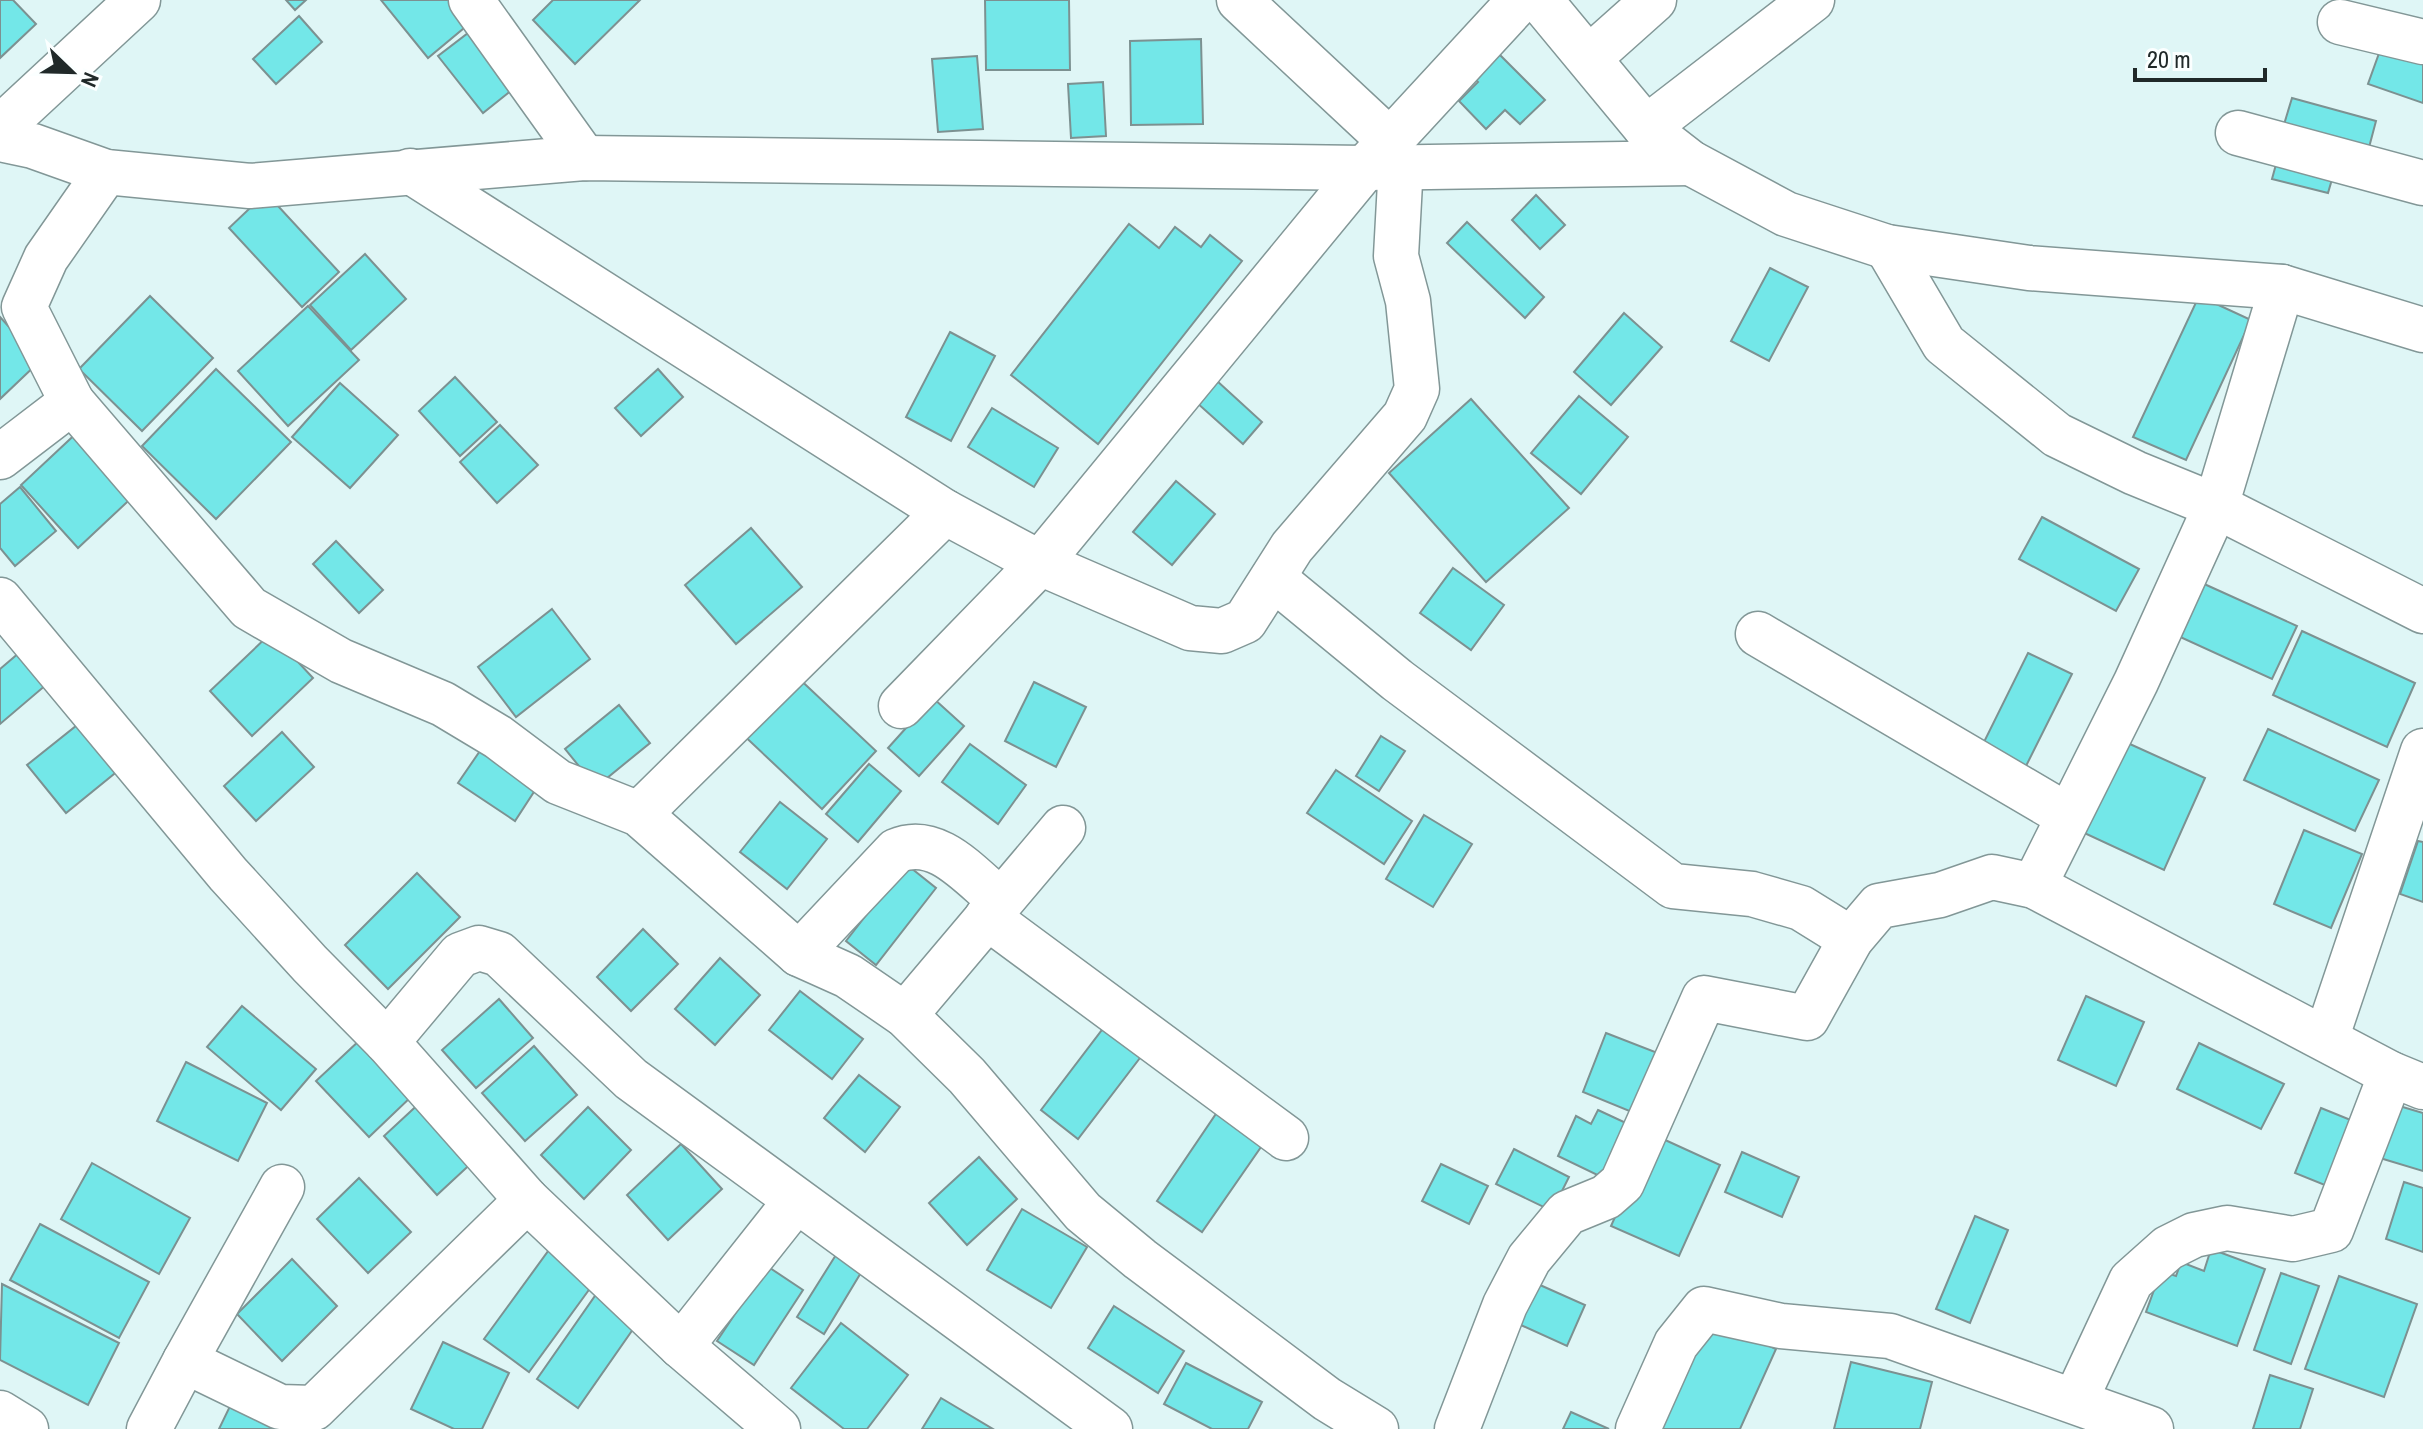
<svg xmlns="http://www.w3.org/2000/svg" width="2423" height="1429" font-family="'Archivo Narrow',sans-serif">
  <style>
    .building { fill: #73e7e8; stroke: #7c9191; stroke-width: 2 }
    .lines { fill: none; stroke-linecap: round; stroke-linejoin: round }
    .minor-casing { stroke: #829797; stroke-width: 47 }
    .tertiary-casing { stroke: #829797; stroke-width: 47 }
    .minor { stroke: #fff; stroke-width: 44 }
    .tertiary { stroke: #fff; stroke-width: 44 }
  </style>
  <rect width="100%" height="100%" fill="#dff6f6"/>
  <g class="building">
    <path d="M 0,0 L 13,0 L 36,24 L 0,58 Z"/>
    <path d="M 286,0 L 306,0 L 295,10 Z"/>
    <path d="M 381,0 L 452,0 L 470,23 L 428,58 Z"/>
    <path d="M 553,0 L 640,0 L 575,64 L 533,20 Z"/>
    <path d="M 985,0 L 1069,0 L 1070,70 L 986,70 Z"/>
    <path d="M 299,16 L 322,42 L 276,84 L 253,59 Z"/>
    <path d="M 472,30 L 517,86 L 483,113 L 438,56 Z"/>
    <path d="M 1201,39 L 1203,124 L 1131,125 L 1130,41 Z"/>
    <path d="M 1485,40 L 1545,100 L 1520,124 L 1505,110 L 1486,129 L 1459,101 L 1478,82 L 1460,64 Z"/>
    <path d="M 2382,45 L 2423,59 L 2423,103 L 2368,84 Z"/>
    <path d="M 977,56 L 983,129 L 938,132 L 932,59 Z"/>
    <path d="M 1103,82 L 1106,136 L 1071,138 L 1068,84 Z"/>
    <path d="M 2292,98 L 2376,121 L 2367,155 L 2282,131 Z"/>
    <path d="M 2281,146 L 2337,162 L 2328,193 L 2272,179 Z"/>
    <path d="M 266,193 L 339,272 L 302,307 L 229,228 Z"/>
    <path d="M 1536,195 L 1565,225 L 1540,249 L 1512,220 Z"/>
    <path d="M 1467,222 L 1544,297 L 1525,318 L 1447,243 Z"/>
    <path d="M 1129,224 L 1159,248 L 1175,227 L 1201,247 L 1210,235 L 1242,261 L 1098,444 L 1011,375 Z"/>
    <path d="M 365,254 L 406,299 L 351,350 L 310,305 Z"/>
    <path d="M 1770,268 L 1808,287 L 1769,361 L 1731,341 Z"/>
    <path d="M 150,296 L 213,358 L 142,431 L 79,369 Z"/>
    <path d="M 2199,296 L 2251,320 L 2186,460 L 2133,437 Z"/>
    <path d="M 308,306 L 359,360 L 288,426 L 238,371 Z"/>
    <path d="M 1624,313 L 1662,347 L 1611,405 L 1574,372 Z"/>
    <path d="M 0,317 L 40,361 L 0,399 Z"/>
    <path d="M 950,332 L 995,356 L 951,441 L 906,417 Z"/>
    <path d="M 216,369 L 291,442 L 216,519 L 142,446 Z"/>
    <path d="M 658,369 L 683,397 L 641,436 L 615,408 Z"/>
    <path d="M 455,377 L 497,422 L 460,456 L 419,411 Z"/>
    <path d="M 1216,380 L 1262,422 L 1243,444 L 1196,402 Z"/>
    <path d="M 340,383 L 398,435 L 350,488 L 292,437 Z"/>
    <path d="M 1579,396 L 1628,437 L 1581,494 L 1531,453 Z"/>
    <path d="M 1471,399 L 1569,508 L 1486,582 L 1389,473 Z"/>
    <path d="M 992,408 L 1058,448 L 1034,487 L 968,447 Z"/>
    <path d="M 500,425 L 538,465 L 497,503 L 460,462 Z"/>
    <path d="M 83,427 L 141,489 L 78,548 L 21,485 Z"/>
    <path d="M 1176,481 L 1215,514 L 1172,565 L 1133,532 Z"/>
    <path d="M 20,487 L 56,531 L 15,566 L 0,548 L 0,504 Z"/>
    <path d="M 2042,517 L 2139,569 L 2116,611 L 2019,559 Z"/>
    <path d="M 751,528 L 802,587 L 736,644 L 685,585 Z"/>
    <path d="M 336,541 L 383,590 L 359,613 L 313,564 Z"/>
    <path d="M 1453,568 L 1504,605 L 1471,650 L 1420,613 Z"/>
    <path d="M 2202,583 L 2297,626 L 2272,679 L 2178,636 Z"/>
    <path d="M 552,609 L 590,659 L 516,717 L 478,667 Z"/>
    <path d="M 2302,631 L 2415,683 L 2387,747 L 2273,695 Z"/>
    <path d="M 271,633 L 313,678 L 252,736 L 210,691 Z"/>
    <path d="M 33,641 L 60,673 L 0,724 L 0,669 Z"/>
    <path d="M 2028,653 L 2072,674 L 2024,770 L 1981,748 Z"/>
    <path d="M 792,672 L 876,751 L 822,809 L 738,730 Z"/>
    <path d="M 1034,682 L 1086,707 L 1056,767 L 1005,741 Z"/>
    <path d="M 933,698 L 964,726 L 919,776 L 888,748 Z"/>
    <path d="M 619,705 L 650,743 L 596,787 L 565,749 Z"/>
    <path d="M 91,714 L 130,761 L 66,813 L 27,765 Z"/>
    <path d="M 2268,729 L 2379,780 L 2355,831 L 2244,780 Z"/>
    <path d="M 282,732 L 314,767 L 256,821 L 224,786 Z"/>
    <path d="M 1381,736 L 1405,751 L 1379,791 L 1356,776 Z"/>
    <path d="M 2121,740 L 2205,778 L 2164,870 L 2080,831 Z"/>
    <path d="M 970,744 L 1026,785 L 998,824 L 942,782 Z"/>
    <path d="M 484,745 L 541,781 L 515,821 L 458,783 Z"/>
    <path d="M 869,764 L 901,791 L 858,842 L 826,814 Z"/>
    <path d="M 1336,770 L 1412,821 L 1384,864 L 1307,813 Z"/>
    <path d="M 780,802 L 827,839 L 787,889 L 740,852 Z"/>
    <path d="M 1424,815 L 1472,844 L 1433,907 L 1386,879 Z"/>
    <path d="M 2304,830 L 2362,854 L 2331,928 L 2274,904 Z"/>
    <path d="M 2418,841 L 2423,842 L 2423,902 L 2400,894 Z"/>
    <path d="M 906,864 L 936,888 L 876,965 L 846,941 Z"/>
    <path d="M 417,873 L 460,917 L 388,989 L 345,945 Z"/>
    <path d="M 643,929 L 678,964 L 631,1011 L 597,977 Z"/>
    <path d="M 720,958 L 760,995 L 715,1045 L 675,1009 Z"/>
    <path d="M 800,991 L 863,1039 L 832,1079 L 769,1030 Z"/>
    <path d="M 2086,996 L 2144,1022 L 2116,1086 L 2058,1060 Z"/>
    <path d="M 499,999 L 533,1038 L 476,1088 L 442,1050 Z"/>
    <path d="M 242,1006 L 316,1069 L 281,1110 L 207,1047 Z"/>
    <path d="M 1108,1022 L 1146,1050 L 1078,1139 L 1041,1110 Z"/>
    <path d="M 1606,1033 L 1668,1057 L 1644,1117 L 1583,1092 Z"/>
    <path d="M 361,1039 L 413,1095 L 369,1137 L 316,1081 Z"/>
    <path d="M 2199,1043 L 2284,1084 L 2261,1129 L 2177,1089 Z"/>
    <path d="M 534,1046 L 577,1095 L 525,1141 L 482,1093 Z"/>
    <path d="M 186,1062 L 267,1103 L 238,1161 L 157,1121 Z"/>
    <path d="M 859,1075 L 900,1107 L 865,1152 L 824,1118 Z"/>
    <path d="M 424,1099 L 478,1157 L 437,1195 L 384,1136 Z"/>
    <path d="M 1224,1102 L 1270,1134 L 1202,1232 L 1157,1201 Z"/>
    <path d="M 2386,1102 L 2423,1113 L 2423,1171 L 2370,1155 Z"/>
    <path d="M 588,1107 L 631,1150 L 584,1199 L 541,1155 Z"/>
    <path d="M 2321,1108 L 2368,1127 L 2342,1192 L 2295,1173 Z"/>
    <path d="M 1598,1110 L 1641,1130 L 1616,1184 L 1558,1156 L 1576,1116 L 1591,1124 Z"/>
    <path d="M 1652,1134 L 1720,1165 L 1679,1256 L 1611,1226 Z"/>
    <path d="M 681,1144 L 722,1189 L 668,1240 L 627,1195 Z"/>
    <path d="M 1514,1149 L 1569,1177 L 1552,1211 L 1496,1184 Z"/>
    <path d="M 1742,1152 L 1799,1177 L 1782,1217 L 1725,1192 Z"/>
    <path d="M 979,1157 L 1017,1199 L 967,1245 L 929,1203 Z"/>
    <path d="M 92,1163 L 190,1218 L 159,1274 L 61,1219 Z"/>
    <path d="M 1441,1164 L 1488,1186 L 1469,1224 L 1422,1201 Z"/>
    <path d="M 359,1178 L 411,1232 L 368,1273 L 317,1219 Z"/>
    <path d="M 2404,1182 L 2423,1188 L 2423,1252 L 2386,1239 Z"/>
    <path d="M 1022,1209 L 1087,1247 L 1051,1308 L 987,1270 Z"/>
    <path d="M 1975,1216 L 2008,1230 L 1970,1323 L 1936,1309 Z"/>
    <path d="M 40,1224 L 149,1282 L 119,1338 L 10,1280 Z"/>
    <path d="M 554,1243 L 599,1276 L 529,1372 L 484,1339 Z"/>
    <path d="M 2211,1249 L 2265,1269 L 2237,1346 L 2146,1312 L 2161,1271 L 2176,1276 L 2181,1262 L 2204,1271 Z"/>
    <path d="M 839,1250 L 865,1266 L 824,1334 L 797,1317 Z"/>
    <path d="M 292,1259 L 337,1306 L 282,1361 L 237,1314 Z"/>
    <path d="M 767,1266 L 803,1290 L 754,1365 L 717,1341 Z"/>
    <path d="M 2281,1273 L 2319,1286 L 2291,1364 L 2254,1350 Z"/>
    <path d="M 2339,1276 L 2417,1304 L 2384,1397 L 2305,1369 Z"/>
    <path d="M 1531,1281 L 1585,1305 L 1567,1346 L 1512,1321 Z"/>
    <path d="M 604,1283 L 645,1312 L 578,1408 L 537,1379 Z"/>
    <path d="M 2,1284 L 119,1343 L 88,1405 L 0,1360 Z"/>
    <path d="M 1114,1306 L 1184,1351 L 1158,1393 L 1088,1348 Z"/>
    <path d="M 1711,1319 L 1776,1349 L 1740,1429 L 1661,1429 Z"/>
    <path d="M 841,1323 L 908,1375 L 867,1429 L 844,1429 L 791,1388 Z"/>
    <path d="M 443,1342 L 509,1373 L 482,1429 L 454,1429 L 411,1409 Z"/>
    <path d="M 1851,1362 L 1932,1382 L 1920,1429 L 1834,1429 Z"/>
    <path d="M 1186,1363 L 1262,1402 L 1248,1429 L 1212,1429 L 1164,1404 Z"/>
    <path d="M 2270,1375 L 2313,1389 L 2300,1429 L 2253,1429 Z"/>
    <path d="M 941,1398 L 993,1429 L 922,1429 Z"/>
    <path d="M 232,1402 L 288,1429 L 219,1429 Z"/>
    <path d="M 1571,1412 L 1609,1429 L 1563,1429 Z"/>
  </g>
  <g class="lines">
    <defs>
      <g id="minor">
        <path d="M 471,0 L 584,158"/>
        <path d="M 1239,0 L 1389,140"/>
        <path d="M 2340,22 L 2423,42"/>
        <path d="M 1589,58 L 1654,0"/>
        <path d="M 0,128 L 138,0"/>
        <path d="M 1646,128 L 1812,0"/>
        <path d="M 2238,133 L 2423,183"/>
        <path d="M 410,171 L 945,512 L 1040,563 L 1190,628 L 1222,631 L 1245,621 L 1292,547 L 1405,416 L 1417,389 L 1408,301 L 1396,256 L 1401,164"/>
        <path d="M 1887,247 L 1944,344 L 2057,435 L 2135,473 L 2216,506 L 2423,611"/>
        <path d="M 72,402 L 249,608 L 341,661 L 443,704 L 498,737 L 558,782 L 639,814 L 799,954 L 848,976 L 905,1015 L 967,1076 L 1083,1212 L 1140,1259 L 1327,1399 L 1376,1429"/>
        <path d="M 0,457 L 72,402 L 24,307 L 46,258 L 106,172"/>
        <path d="M 1273,578 L 1397,680 L 1673,886 L 1752,894 L 1801,908 L 1851,939"/>
        <path d="M 0,600 L 228,874 L 310,964 L 387,1042 L 527,1200 L 681,1346 L 778,1429"/>
        <path d="M 1758,634 L 2068,816"/>
        <path d="M 901,706 L 1040,563 L 1365,168 L 1520,0"/>
        <path d="M 639,814 L 945,512"/>
        <path d="M 2034,886 L 2136,682 L 2216,506 L 2282,287"/>
        <path d="M 987,917 L 1286,1138"/>
        <path d="M 799,954 L 896,851 C 937,833 971,877 1001,901"/>
        <path d="M 905,1015 L 1063,828"/>
        <path d="M 2326,1039 L 2423,751"/>
        <path d="M 387,1042 L 460,955 L 479,948 L 499,954 L 631,1079 L 1110,1429"/>
        <path d="M 681,1346 L 795,1202"/>
        <path d="M 185,1361 L 282,1187"/>
        <path d="M 2075,1401 L 2131,1281 L 2168,1248 L 2194,1235 L 2227,1228 L 2293,1239 L 2331,1230 L 2391,1074"/>
        <path d="M 0,1413 L 26,1429"/>
        <path d="M 149,1429 L 185,1361 L 280,1407 L 314,1408 L 527,1200"/>
        <path d="M 1457,1429 L 1505,1305 L 1529,1259 L 1567,1213 L 1606,1197 L 1622,1183 L 1704,998 L 1807,1018 L 1851,939 L 1879,906 L 1940,895 L 1992,877 L 2034,886 L 2391,1074 L 2423,1087"/>
        <path d="M 1638,1429 L 1676,1344 L 1704,1309 L 1781,1326 L 1890,1336 L 2151,1429"/>
      </g>
      <g id="tertiary">
        <path d="M 1540,0 L 1646,128 L 1691,163 L 1786,214 L 1887,247 L 2029,268 L 2282,287 L 2423,330"/>
        <path d="M 0,139 L 33,146 L 106,172 L 250,186 L 584,158 L 1365,168 L 1691,163"/>
      </g>
    </defs>
    <use href="#minor" class="minor-casing"/>
    <use href="#tertiary" class="tertiary-casing"/>
    <use href="#minor" class="minor"/>
    <use href="#tertiary" class="tertiary"/>
  </g>
  <g transform="translate(72 72) rotate(113)" stroke="#fbffff" stroke-width="6" paint-order="stroke">
  <path d="M0-6L14 30L0 20L-14 30Z" fill="#202929"/>
  <text y="-12" font-size="22" font-weight="bold" text-anchor="middle" fill="#202929">N</text>
  </g>
  <path d="M2135 68v12h130v-12" fill="none" stroke="#202929" stroke-width="4"/>
  <text x="2147" y="68" font-size="24" fill="#202929" stroke="#fbffff" stroke-width="6" paint-order="stroke">20 m</text>
</svg>
